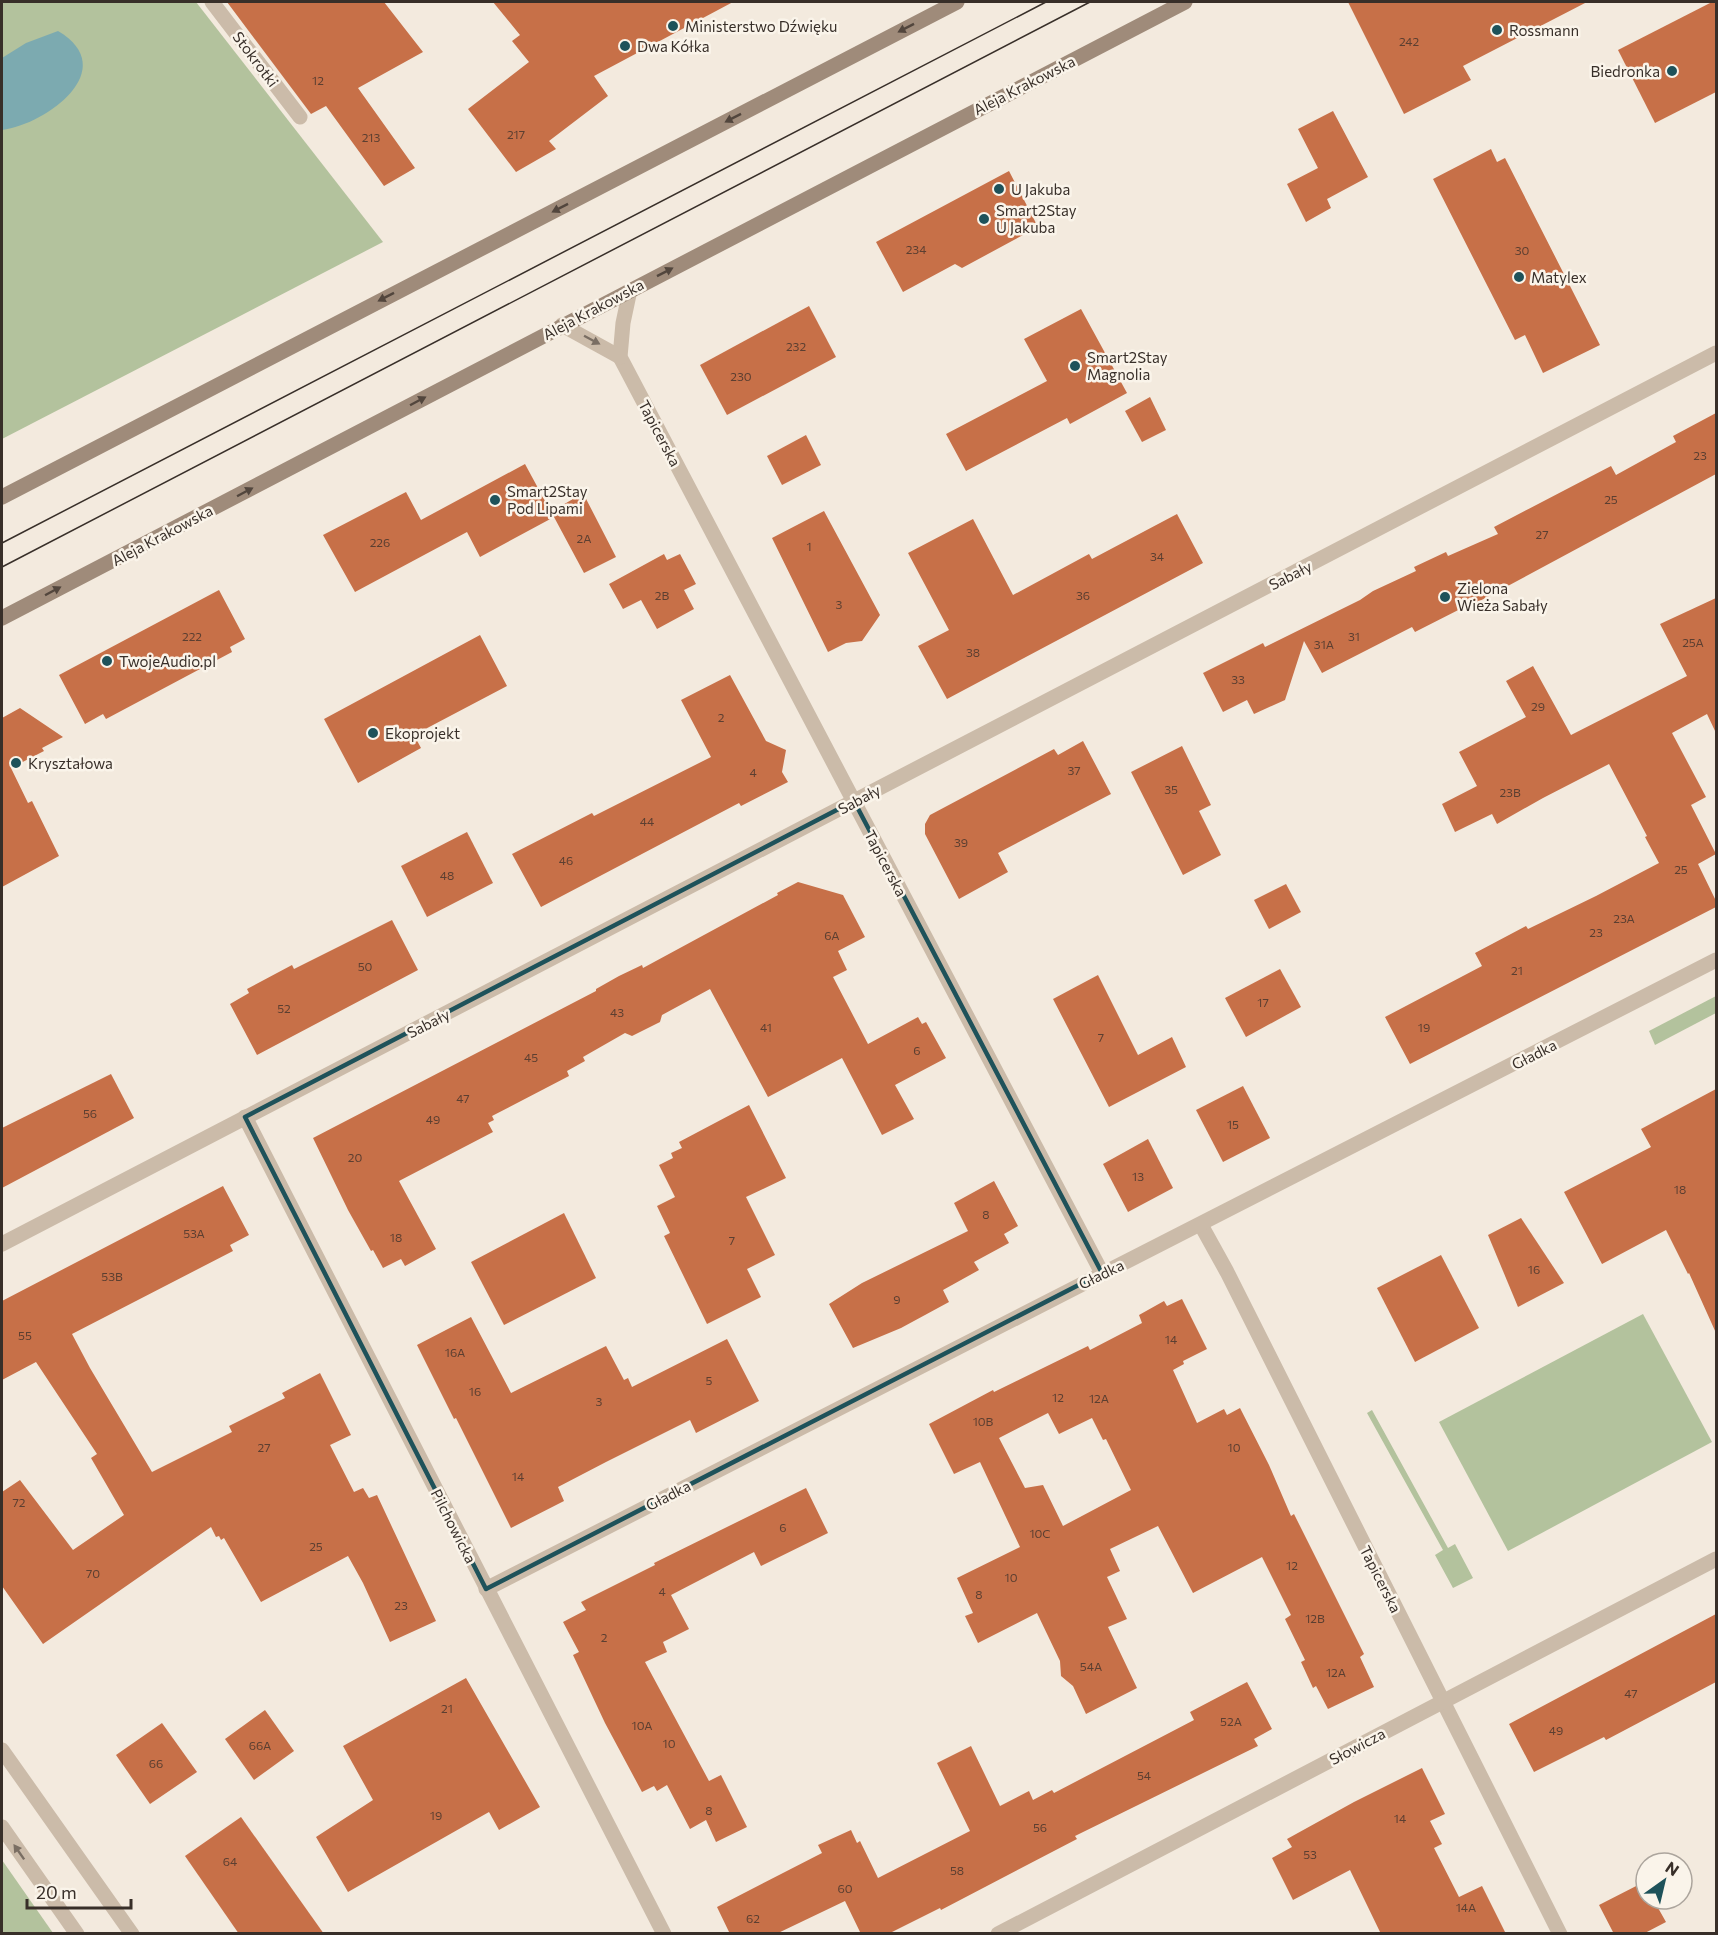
<svg xmlns="http://www.w3.org/2000/svg" width="1718" height="1935" font-family="Commissioner,sans-serif">
  <style>
    .green { fill: #b3c29d }
    .water { fill: #7caab0 }
    .building { fill: #c77048; fill-rule: evenodd }
    .lines { fill: none; stroke-linecap: round; stroke-linejoin: round }
    .service { stroke: #cbbba9; stroke-width: 15 }
    .minor { stroke: #cbbba9; stroke-width: 15 }
    .tertiary { stroke: #cbbba9; stroke-width: 15 }
    .secondary { stroke: #9f8b7a; stroke-width: 15 }
    .tram { stroke: #382f29; stroke-width: 1.5 }
    .oneway { fill: #52463d }
    .oneway2 { fill: #7a6e63 }
    .marked { fill: none; stroke: #1e525a; stroke-width: 4.5; stroke-linejoin: round }
    .poi-dot { fill: #1e525a; stroke: #faf4ea; stroke-width: 2 }
    .labels { text-anchor: middle; dominant-baseline: central; stroke-width: 5; stroke-linejoin: round; paint-order: stroke }
    .number-label { font-size: 12px; fill: #5c3f31 }
    .poi-label { font-size: 15px; fill: #382f29; stroke: #faf4ea; text-anchor: start }
    .street-label { font-size: 15px; fill: #382f29; stroke: #faf4ea }
  </style>
  <rect width="100%" height="100%" fill="#f3eade"/>
  <g class="green">
    <path d="M 2,2 L 196,2 L 383,242 L 2,439 Z"/>
    <path d="M 1716,996 L 1716,1013 L 1655,1045 L 1649,1031 Z"/>
    <path d="M 1643,1314 L 1712,1442 L 1508,1551 L 1439,1422 Z"/>
    <path d="M 1372,1410 L 1448,1548 L 1455,1544 L 1473,1578 L 1453,1588 L 1435,1555 L 1443,1550 L 1367,1413 Z"/>
    <path d="M 2,1860 L 53,1933 L 2,1933 Z"/>
  </g>
  <path class="water" d="M 58,31 C 122,69 47,124 2,130 L 2,58 L 26,43 Z"/>
  <g class="building">
    <path d="M 227,2 L 384,2 L 423,52 L 358,88 L 415,168 L 384,186 L 326,106 L 311,114 Z"/>
    <path d="M 493,2 L 733,2 L 594,76 L 608,96 L 549,141 L 556,149 L 516,172 L 468,109 L 529,62 L 512,41 L 520,35 Z"/>
    <path d="M 1348,2 L 1587,2 L 1463,66 L 1471,80 L 1404,114 Z"/>
    <path d="M 1712,2 L 1716,2 L 1716,92 L 1655,123 L 1618,50 Z"/>
    <path d="M 1333,111 L 1368,177 L 1327,199 L 1331,208 L 1306,222 L 1287,184 L 1318,168 L 1298,129 Z"/>
    <path d="M 1491,149 L 1497,162 L 1505,158 L 1600,345 L 1543,373 L 1525,335 L 1515,340 L 1433,179 Z"/>
    <path d="M 1009,171 L 1038,227 L 962,268 L 955,264 L 903,292 L 876,242 Z"/>
    <path d="M 809,306 L 836,357 L 727,415 L 700,365 Z"/>
    <path d="M 1081,309 L 1127,393 L 1070,424 L 1067,418 L 966,471 L 946,434 L 1047,381 L 1024,339 Z"/>
    <path d="M 1150,397 L 1166,430 L 1142,442 L 1125,411 Z"/>
    <path d="M 1716,413 L 1716,474 L 1476,603 L 1476,601 L 1415,632 L 1412,627 L 1322,673 L 1304,641 L 1285,700 L 1254,714 L 1247,700 L 1223,712 L 1203,673 L 1263,643 L 1265,647 L 1360,600 L 1373,591 L 1416,571 L 1414,567 L 1446,552 L 1448,556 L 1498,534 L 1494,527 L 1611,466 L 1616,475 L 1676,442 L 1673,436 Z"/>
    <path d="M 806,435 L 821,465 L 782,485 L 767,456 Z"/>
    <path d="M 525,464 L 551,512 L 583,493 L 616,557 L 584,573 L 554,517 L 480,557 L 467,532 L 355,592 L 323,535 L 406,492 L 421,520 Z"/>
    <path d="M 824,511 L 880,615 L 862,641 L 846,643 L 828,652 L 772,538 Z"/>
    <path d="M 1177,514 L 1203,563 L 947,699 L 918,646 L 949,630 L 908,553 L 973,519 L 1013,595 L 1089,554 L 1092,559 Z"/>
    <path d="M 664,554 L 667,560 L 680,554 L 696,584 L 684,590 L 694,609 L 657,629 L 641,600 L 623,609 L 609,584 Z"/>
    <path d="M 219,590 L 245,639 L 230,647 L 232,652 L 106,719 L 103,714 L 85,724 L 59,675 Z"/>
    <path d="M 1716,598 L 1716,733 L 1707,714 L 1672,733 L 1706,797 L 1691,805 L 1716,854 L 1698,864 L 1716,901 L 1716,907 L 1410,1064 L 1385,1017 L 1482,966 L 1475,953 L 1526,926 L 1528,929 L 1596,896 L 1659,863 L 1645,837 L 1647,836 L 1609,764 L 1543,798 L 1497,824 L 1492,814 L 1455,832 L 1442,804 L 1477,786 L 1459,752 L 1526,717 L 1506,681 L 1533,666 L 1571,735 L 1687,676 L 1660,624 Z"/>
    <path d="M 480,635 L 507,686 L 414,735 L 421,748 L 358,783 L 324,719 Z"/>
    <path d="M 730,675 L 766,741 L 786,750 L 782,772 L 788,782 L 741,806 L 739,803 L 541,907 L 512,854 L 592,813 L 594,816 L 711,757 L 681,700 Z"/>
    <path d="M 20,708 L 63,737 L 42,748 L 44,751 L 11,768 L 28,803 L 32,801 L 59,856 L 2,887 L 2,718 Z"/>
    <path d="M 1083,741 L 1111,794 L 998,853 L 1008,872 L 959,899 L 925,834 L 925,824 L 930,815 L 1054,749 L 1058,755 Z"/>
    <path d="M 1182,746 L 1211,805 L 1199,811 L 1221,855 L 1183,875 L 1131,772 Z"/>
    <path d="M 467,832 L 493,883 L 427,917 L 401,866 Z"/>
    <path d="M 798,882 L 843,895 L 865,937 L 838,951 L 847,970 L 833,977 L 868,1044 L 918,1017 L 922,1024 L 926,1022 L 946,1058 L 895,1085 L 914,1119 L 882,1135 L 842,1058 L 768,1097 L 710,989 L 662,1015 L 660,1022 L 632,1036 L 625,1033 L 583,1057 L 585,1061 L 567,1071 L 569,1076 L 492,1116 L 494,1120 L 488,1123 L 493,1132 L 399,1181 L 436,1249 L 405,1266 L 401,1259 L 383,1268 L 373,1250 L 371,1251 L 348,1210 L 313,1138 L 596,991 L 596,989 L 619,976 L 642,965 L 643,968 L 778,895 L 777,893 Z"/>
    <path d="M 1286,884 L 1301,912 L 1269,929 L 1254,900 Z"/>
    <path d="M 392,920 L 418,970 L 257,1055 L 230,1004 L 249,993 L 247,989 L 292,965 L 294,969 Z"/>
    <path d="M 1280,969 L 1301,1007 L 1246,1037 L 1225,998 Z"/>
    <path d="M 1098,975 L 1138,1055 L 1172,1037 L 1186,1067 L 1109,1107 L 1053,999 Z"/>
    <path d="M 111,1074 L 134,1118 L 2,1188 L 2,1128 Z"/>
    <path d="M 1243,1086 L 1270,1138 L 1223,1162 L 1196,1110 Z"/>
    <path d="M 1716,1089 L 1716,1333 L 1689,1273 L 1688,1274 L 1666,1230 L 1602,1264 L 1564,1192 L 1651,1147 L 1641,1129 Z"/>
    <path d="M 749,1105 L 786,1178 L 746,1197 L 775,1255 L 747,1269 L 761,1297 L 707,1324 L 664,1236 L 670,1233 L 657,1206 L 675,1197 L 659,1165 L 673,1158 L 671,1153 L 682,1148 L 679,1142 Z"/>
    <path d="M 1148,1139 L 1173,1188 L 1128,1212 L 1103,1164 Z"/>
    <path d="M 994,1181 L 1018,1226 L 1004,1234 L 1009,1243 L 974,1262 L 979,1270 L 943,1290 L 949,1302 L 901,1328 L 853,1348 L 829,1304 L 862,1283 L 968,1231 L 954,1203 Z"/>
    <path d="M 223,1186 L 249,1235 L 230,1245 L 233,1251 L 72,1334 L 90,1368 L 152,1472 L 232,1432 L 229,1426 L 285,1398 L 282,1393 L 320,1373 L 351,1435 L 330,1445 L 354,1492 L 363,1488 L 369,1498 L 377,1495 L 436,1621 L 390,1642 L 363,1583 L 348,1556 L 261,1602 L 224,1538 L 221,1540 L 219,1536 L 216,1537 L 211,1527 L 43,1644 L 2,1586 L 2,1492 L 20,1480 L 73,1550 L 124,1515 L 91,1458 L 97,1454 L 36,1362 L 2,1380 L 2,1301 Z"/>
    <path d="M 564,1213 L 596,1278 L 504,1325 L 471,1262 Z"/>
    <path d="M 1521,1218 L 1564,1283 L 1518,1307 L 1488,1235 Z"/>
    <path d="M 1441,1255 L 1479,1328 L 1415,1362 L 1377,1288 Z"/>
    <path d="M 1182,1299 L 1207,1349 L 1183,1361 L 1184,1364 L 1173,1370 L 1197,1423 L 1224,1409 L 1227,1415 L 1240,1408 L 1269,1465 L 1291,1516 L 1294,1514 L 1364,1654 L 1360,1657 L 1374,1687 L 1328,1709 L 1316,1686 L 1313,1688 L 1301,1662 L 1305,1660 L 1285,1619 L 1291,1615 L 1262,1557 L 1193,1593 L 1158,1526 L 1110,1549 L 1120,1571 L 1107,1577 L 1127,1619 L 1108,1627 L 1137,1688 L 1086,1714 L 1073,1686 L 1061,1676 L 1060,1661 L 1037,1613 L 978,1643 L 965,1616 L 973,1613 L 957,1578 L 1020,1547 L 980,1462 L 954,1474 L 929,1424 L 993,1390 L 994,1392 L 1088,1346 L 1090,1350 L 1142,1323 L 1139,1315 L 1164,1301 L 1167,1306 ZM 1048,1413 L 1059,1434 L 1092,1418 L 1103,1440 L 1106,1439 L 1131,1490 L 1063,1526 L 1043,1485 L 1025,1488 L 999,1438 Z"/>
    <path d="M 471,1317 L 511,1393 L 606,1346 L 624,1380 L 628,1378 L 632,1387 L 727,1339 L 759,1401 L 696,1433 L 690,1420 L 606,1462 L 558,1487 L 564,1501 L 511,1528 L 456,1418 L 454,1419 L 417,1345 Z"/>
    <path d="M 806,1488 L 828,1533 L 761,1566 L 754,1552 L 671,1595 L 689,1629 L 663,1642 L 667,1652 L 645,1662 L 709,1781 L 721,1775 L 747,1827 L 716,1842 L 706,1820 L 690,1829 L 667,1785 L 657,1791 L 654,1786 L 642,1792 L 605,1723 L 573,1655 L 579,1652 L 563,1622 L 586,1610 L 581,1602 L 655,1565 L 654,1563 Z"/>
    <path d="M 1716,1614 L 1716,1682 L 1606,1740 L 1604,1737 L 1534,1772 L 1509,1724 Z"/>
    <path d="M 466,1678 L 540,1807 L 499,1830 L 489,1812 L 348,1892 L 316,1837 L 373,1800 L 343,1746 Z"/>
    <path d="M 1247,1682 L 1272,1729 L 1254,1739 L 1258,1746 L 1075,1836 L 1077,1839 L 941,1910 L 940,1908 L 888,1934 L 861,1934 L 845,1901 L 776,1934 L 730,1934 L 717,1907 L 822,1853 L 818,1845 L 851,1830 L 857,1843 L 860,1841 L 878,1878 L 970,1831 L 937,1763 L 971,1746 L 1000,1806 L 1029,1791 L 1033,1800 L 1052,1790 L 1054,1793 L 1194,1720 L 1190,1712 Z"/>
    <path d="M 265,1710 L 294,1751 L 254,1780 L 225,1739 Z"/>
    <path d="M 162,1723 L 197,1772 L 150,1804 L 116,1755 Z"/>
    <path d="M 1422,1768 L 1445,1814 L 1430,1821 L 1442,1844 L 1434,1848 L 1459,1897 L 1482,1886 L 1506,1934 L 1381,1934 L 1350,1870 L 1293,1900 L 1272,1858 L 1292,1847 L 1287,1839 L 1354,1802 Z"/>
    <path d="M 241,1817 L 324,1934 L 239,1934 L 185,1856 Z"/>
    <path d="M 1644,1882 L 1646,1887 L 1646,1899 L 1653,1899 L 1666,1922 L 1643,1934 L 1614,1934 L 1599,1905 Z"/>
  </g>
  <g class="lines">
    <g class="service">
      <path d="M 212,2 L 300,117"/>
      <path d="M 2,1750 L 132,1934"/>
    </g>
    <g class="minor">
      <path d="M 630,290 L 623,323 L 620,357 L 1102,1273"/>
      <path d="M 562,325 L 620,357"/>
      <path d="M 245,1117 L 664,1934"/>
      <path d="M 1201,1225 L 1227,1272 L 1560,1934"/>
      <path d="M 2,1244 L 1716,353"/>
      <path d="M 486,1589 L 1716,960"/>
      <path d="M 998,1934 L 1716,1559"/>
    </g>
    <path class="tertiary" d="M 2,1827 L 77,1934"/>
    <g class="secondary">
      <path d="M 2,497 L 957,2"/>
      <path d="M 2,618 L 1185,2"/>
    </g>
    <g class="tram">
      <path d="M 2,543 L 1046,2"/>
      <path d="M 2,567 L 1090,2"/>
    </g>
  </g>
  <defs><path id="oneway-solid" d="M-6-.8H1V-3.2L6.5 0L1 3.2V.8H-6Z" transform="scale(1.5)"/></defs>
  <g class="oneway">
    <use href="#oneway-solid" transform="translate(906 28) rotate(153)"/>
    <use href="#oneway-solid" transform="translate(733 118) rotate(153)"/>
    <use href="#oneway-solid" transform="translate(560 208) rotate(153)"/>
    <use href="#oneway-solid" transform="translate(665 272) rotate(-27)"/>
    <use href="#oneway-solid" transform="translate(386 297) rotate(153)"/>
    <use href="#oneway-solid" transform="translate(418 401) rotate(-28)"/>
    <use href="#oneway-solid" transform="translate(245 492) rotate(-28)"/>
    <use href="#oneway-solid" transform="translate(53 591) rotate(-28)"/>
  </g>
  <g class="oneway2">
    <use href="#oneway-solid" transform="translate(592 340) rotate(28)"/>
    <use href="#oneway-solid" transform="translate(19 1852) rotate(-125)"/>
  </g>
  <path class="marked" d="M 854,801 L 1102,1273 L 486,1589 L 245,1117 Z"/>
  <g class="poi-dot">
    <circle cx="673" cy="26" r="6"/>
    <circle cx="1497" cy="30" r="6"/>
    <circle cx="625" cy="46" r="6"/>
    <circle cx="1672" cy="71" r="6"/>
    <circle cx="999" cy="189" r="6"/>
    <circle cx="984" cy="219" r="6"/>
    <circle cx="1519" cy="277" r="6"/>
    <circle cx="1075" cy="366" r="6"/>
    <circle cx="495" cy="500" r="6"/>
    <circle cx="1445" cy="597" r="6"/>
    <circle cx="107" cy="661" r="6"/>
    <circle cx="373" cy="733" r="6"/>
    <circle cx="16" cy="763" r="6"/>
  </g>
  <g class="labels">
    <g class="number-label">
      <text x="1409" y="41">242</text>
      <text x="318" y="80">12</text>
      <text x="516" y="134">217</text>
      <text x="371" y="137">213</text>
      <text x="916" y="249">234</text>
      <text x="1522" y="250">30</text>
      <text x="796" y="346">232</text>
      <text x="741" y="376">230</text>
      <text x="1700" y="455">23</text>
      <text x="1611" y="499">25</text>
      <text x="1542" y="534">27</text>
      <text x="584" y="538">2A</text>
      <text x="380" y="542">226</text>
      <text x="809" y="546">1</text>
      <text x="1157" y="556">34</text>
      <text x="662" y="595">2B</text>
      <text x="1083" y="595">36</text>
      <text x="839" y="604">3</text>
      <text x="192" y="636">222</text>
      <text x="1354" y="636">31</text>
      <text x="1693" y="642">25A</text>
      <text x="1324" y="644">31A</text>
      <text x="973" y="652">38</text>
      <text x="1238" y="679">33</text>
      <text x="1538" y="706">29</text>
      <text x="721" y="717">2</text>
      <text x="1074" y="770">37</text>
      <text x="753" y="772">4</text>
      <text x="1171" y="789">35</text>
      <text x="1510" y="792">23B</text>
      <text x="647" y="821">44</text>
      <text x="961" y="842">39</text>
      <text x="566" y="860">46</text>
      <text x="1681" y="869">25</text>
      <text x="447" y="875">48</text>
      <text x="1624" y="918">23A</text>
      <text x="1596" y="932">23</text>
      <text x="832" y="935">6A</text>
      <text x="365" y="966">50</text>
      <text x="1517" y="970">21</text>
      <text x="1263" y="1002">17</text>
      <text x="284" y="1008">52</text>
      <text x="617" y="1012">43</text>
      <text x="766" y="1027">41</text>
      <text x="1424" y="1027">19</text>
      <text x="1101" y="1037">7</text>
      <text x="917" y="1050">6</text>
      <text x="531" y="1057">45</text>
      <text x="463" y="1098">47</text>
      <text x="90" y="1113">56</text>
      <text x="433" y="1119">49</text>
      <text x="1233" y="1124">15</text>
      <text x="355" y="1157">20</text>
      <text x="1138" y="1176">13</text>
      <text x="1680" y="1189">18</text>
      <text x="986" y="1214">8</text>
      <text x="194" y="1233">53A</text>
      <text x="396" y="1237">18</text>
      <text x="732" y="1240">7</text>
      <text x="1534" y="1269">16</text>
      <text x="112" y="1276">53B</text>
      <text x="897" y="1299">9</text>
      <text x="25" y="1335">55</text>
      <text x="1171" y="1339">14</text>
      <text x="455" y="1352">16A</text>
      <text x="709" y="1380">5</text>
      <text x="475" y="1391">16</text>
      <text x="1058" y="1397">12</text>
      <text x="1099" y="1398">12A</text>
      <text x="599" y="1401">3</text>
      <text x="983" y="1421">10B</text>
      <text x="264" y="1447">27</text>
      <text x="1234" y="1447">10</text>
      <text x="518" y="1476">14</text>
      <text x="19" y="1502">72</text>
      <text x="783" y="1527">6</text>
      <text x="1040" y="1533">10C</text>
      <text x="316" y="1546">25</text>
      <text x="1292" y="1565">12</text>
      <text x="93" y="1573">70</text>
      <text x="1011" y="1577">10</text>
      <text x="662" y="1591">4</text>
      <text x="979" y="1594">8</text>
      <text x="401" y="1605">23</text>
      <text x="1315" y="1618">12B</text>
      <text x="604" y="1637">2</text>
      <text x="1091" y="1666">54A</text>
      <text x="1336" y="1672">12A</text>
      <text x="1631" y="1693">47</text>
      <text x="447" y="1708">21</text>
      <text x="1231" y="1721">52A</text>
      <text x="642" y="1725">10A</text>
      <text x="1556" y="1730">49</text>
      <text x="669" y="1743">10</text>
      <text x="260" y="1745">66A</text>
      <text x="156" y="1763">66</text>
      <text x="1144" y="1775">54</text>
      <text x="709" y="1810">8</text>
      <text x="436" y="1815">19</text>
      <text x="1400" y="1818">14</text>
      <text x="1040" y="1827">56</text>
      <text x="1310" y="1854">53</text>
      <text x="230" y="1861">64</text>
      <text x="957" y="1870">58</text>
      <text x="845" y="1888">60</text>
      <text x="1466" y="1907">14A</text>
      <text x="753" y="1918">62</text>
    </g>
    <g class="poi-label">
      <text x="685" y="26">Ministerstwo Dźwięku</text>
      <text x="1509" y="30">Rossmann</text>
      <text x="637" y="46">Dwa Kółka</text>
      <text x="1660" y="71" text-anchor="end">Biedronka</text>
      <text x="1011" y="189">U Jakuba</text>
      <text x="996" y="210">Smart2Stay<tspan x="996" dy="17">U Jakuba</tspan></text>
      <text x="1531" y="277">Matylex</text>
      <text x="1087" y="357">Smart2Stay<tspan x="1087" dy="17">Magnolia</tspan></text>
      <text x="507" y="491">Smart2Stay<tspan x="507" dy="17">Pod Lipami</tspan></text>
      <text x="1457" y="588">Zielona<tspan x="1457" dy="17">Wieża Sabały</tspan></text>
      <text x="119" y="661">TwojeAudio.pl</text>
      <text x="385" y="733">Ekoprojekt</text>
      <text x="28" y="763">Kryształowa</text>
    </g>
    <g class="street-label">
      <text transform="translate(256 59) rotate(53)">Stokrotki</text>
      <text transform="translate(1024 85) rotate(-27)">Aleja Krakowska</text>
      <text transform="translate(593 309) rotate(-28)">Aleja Krakowska</text>
      <text transform="translate(660 433) rotate(62)">Tapicerska</text>
      <text transform="translate(162 535) rotate(-28)">Aleja Krakowska</text>
      <text transform="translate(1290 575) rotate(-27)">Sabały</text>
      <text transform="translate(859 799) rotate(-28)">Sabały</text>
      <text transform="translate(886 863) rotate(62)">Tapicerska</text>
      <text transform="translate(428 1023) rotate(-27)">Sabały</text>
      <text transform="translate(1534 1054) rotate(-27)">Gładka</text>
      <text transform="translate(1101 1274) rotate(-26)">Gładka</text>
      <text transform="translate(668 1495) rotate(-27)">Gładka</text>
      <text transform="translate(454 1526) rotate(63)">Pilchowicka</text>
      <text transform="translate(1381 1579) rotate(63)">Tapicerska</text>
      <text transform="translate(1357 1746) rotate(-28)">Słowicza</text>
    </g>
  </g>
  <rect width="1718" height="1935" fill="none" stroke="#382f29" stroke-width="6"/>
  <g transform="translate(1664 1881) rotate(34)"><circle r="28" fill="#faf4ea" stroke="#aca59d" stroke-width="1.5"/>
  <path d="M0-4.5L10 22L0 15L-10 22Z" fill="#1e525a"/>
  <text y="-9" font-size="16" font-weight="bold" text-anchor="middle" fill="#382f29">N</text>
  </g>
  <path d="M27 1899v9h104v-9" fill="none" stroke="#382f29" stroke-width="3"/>
  <text x="36" y="1899" font-size="18" fill="#382f29" stroke="#faf4ea" stroke-width="4.5" paint-order="stroke">20 m</text>
</svg>
